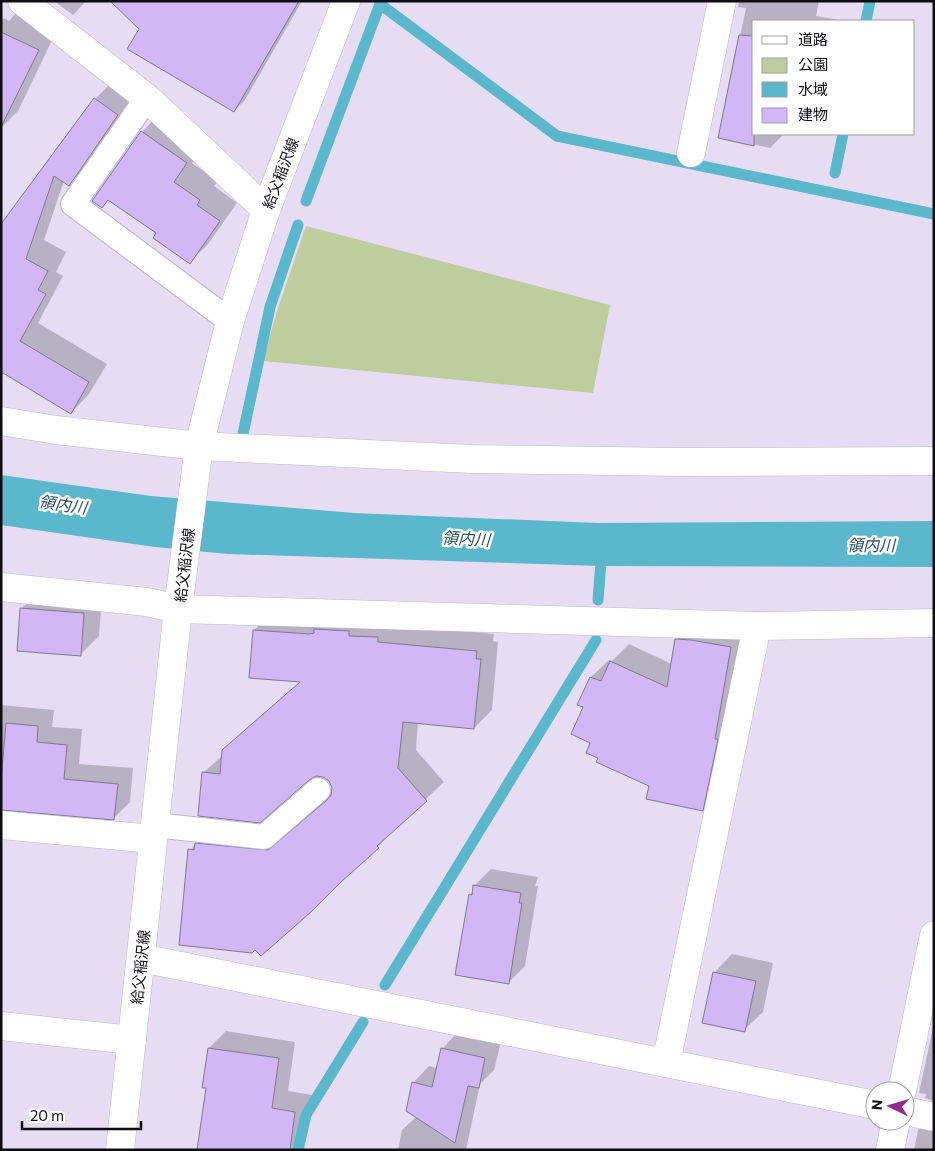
<svg xmlns="http://www.w3.org/2000/svg" width="935" height="1151" font-family="Commissioner,'Noto Sans JP',sans-serif">
  <style>
    .green { fill: #bfcc9d }
    .water { fill: #5ab7cc }
    .shadow { fill: #0003 }
    .lines { fill: none; stroke-linecap: round; stroke-linejoin: round }
    .stream { stroke: #5ab7cc; stroke-width: 11 }
    .building { fill: #d2b7f7; stroke: #80788c }
    .service-casing { stroke: #beb5cb; stroke-width: 26 }
    .minor-casing { stroke: #beb5cb; stroke-width: 29 }
    .secondary-casing { stroke: #beb5cb; stroke-width: 29 }
    .service { stroke: #fff; stroke-width: 24 }
    .minor { stroke: #fff; stroke-width: 28 }
    .secondary { stroke: #fff; stroke-width: 28 }
    .labels { text-anchor: middle; dominant-baseline: central; stroke-width: 5; stroke-linejoin: round; paint-order: stroke }
    .street-label { font-size: 15px; fill: #0f0c13; stroke: #fff }
    .water-label { font-size: 16px; font-style: italic; fill: #27515a; stroke: #fff }
  </style>
  <rect width="100%" height="100%" fill="#e6ddf4"/>
  <path class="green" d="M 306,226 L 610,305 L 593,393 L 263,361 L 277,311 Z"/>
  <path class="water" d="M 1,475 L 151,496 L 354,513 L 597,523 L 934,521 L 934,567 L 601,566 L 228,554 L 155,547 L 1,525 Z"/>
  <g class="shadow">
    <path d="M 54,1 L 86,1 L 73,15 Z"/>
    <path d="M 111,1 L 302,1 L 245,100 L 234,111 Z"/>
    <path d="M 739,1 L 819,1 L 816,16 L 844,21 L 754,21 L 754,134 L 784,134 L 770,148 L 719,137 L 746,8 L 738,7 Z"/>
    <path d="M 16,13 L 56,32 L 18,111 L 1,128 L 1,20 L 4,18 L 9,21 Z"/>
    <path d="M 109,85 L 132,100 L 83,170 L 69,184 L 64,181 L 44,240 L 66,252 L 56,272 L 63,276 L 38,323 L 107,364 L 89,394 L 71,413 L 11,377 L 1,242 L 37,175 L 45,167 L 95,99 Z"/>
    <path d="M 160,113 L 204,145 L 192,163 L 218,181 L 214,186 L 237,203 L 208,244 L 190,262 L 158,233 L 142,132 Z"/>
    <path d="M 40,590 L 102,595 L 99,636 L 80,655 L 22,608 Z"/>
    <path d="M 272,612 L 494,634 L 493,641 L 498,642 L 492,710 L 474,728 L 418,722 L 416,750 L 444,782 L 395,828 L 378,847 L 341,880 L 190,850 L 214,826 L 288,833 L 332,794 L 333,787 L 330,781 L 323,776 L 316,775 L 308,779 L 259,821 L 204,772 L 223,755 L 223,751 L 242,732 L 301,681 L 254,630 Z"/>
    <path d="M 694,622 L 748,630 L 720,792 L 702,809 L 650,785 L 599,757 L 592,742 L 585,707 L 579,704 L 591,677 L 609,660 L 612,661 L 629,644 L 672,664 L 676,640 Z"/>
    <path d="M 1,705 L 54,710 L 52,727 L 82,729 L 79,764 L 133,768 L 130,802 L 114,818 L 1,809 Z"/>
    <path d="M 491,869 L 538,877 L 535,886 L 538,886 L 525,966 L 508,983 L 470,895 L 474,891 L 474,886 Z"/>
    <path d="M 732,954 L 773,963 L 763,1012 L 744,1030 L 714,973 Z"/>
    <path d="M 934,1023 L 934,1101 L 925,1098 L 926,1094 L 919,1093 Z"/>
    <path d="M 226,1031 L 295,1042 L 288,1091 L 312,1095 L 304,1146 L 301,1150 L 201,1150 L 208,1087 L 203,1087 L 209,1048 Z"/>
    <path d="M 458,1032 L 501,1042 L 494,1070 L 480,1084 L 466,1150 L 398,1150 L 402,1130 L 417,1116 L 413,1083 L 429,1066 L 437,1068 L 442,1049 Z"/>
    <path d="M 928,1121 L 934,1121 L 934,1150 L 914,1150 L 918,1130 Z"/>
  </g>
  <g class="lines">
    <g class="stream">
      <path d="M 866,21 L 870,1"/>
      <path d="M 835,173 L 843,134"/>
      <path d="M 306,201 L 380,4 L 557,136 L 934,214"/>
      <path d="M 243,434 L 270,307 L 298,225"/>
      <path d="M 598,600 L 602,550"/>
      <path d="M 385,985 L 596,640"/>
      <path d="M 298,1150 L 306,1115 L 363,1022"/>
    </g>
  </g>
  <g class="building">
    <path d="M 110,1 L 299,1 L 234,112 L 127,49 L 139,29 Z"/>
    <path d="M 1,32 L 39,50 L 1,127 Z"/>
    <path d="M 739,35 L 754,36 L 754,146 L 718,138 Z"/>
    <path d="M 94,98 L 118,115 L 69,186 L 54,176 L 26,259 L 48,271 L 38,290 L 46,294 L 20,341 L 89,382 L 71,414 L 3,373 L 1,376 L 1,224 Z"/>
    <path d="M 141,131 L 187,163 L 174,182 L 200,200 L 197,205 L 220,221 L 190,264 L 153,238 L 156,233 L 108,200 L 102,208 L 92,201 Z"/>
    <path d="M 20,608 L 84,613 L 81,656 L 17,651 Z"/>
    <path d="M 314,629 L 349,631 L 349,636 L 378,637 L 378,642 L 477,651 L 476,659 L 481,659 L 474,729 L 403,722 L 398,768 L 427,801 L 377,846 L 379,848 L 341,882 L 311,912 L 261,956 L 255,950 L 252,953 L 179,945 L 188,849 L 194,850 L 195,843 L 268,850 L 327,800 L 331,795 L 332,788 L 329,781 L 323,777 L 316,776 L 309,780 L 260,823 L 198,816 L 202,772 L 220,774 L 222,750 L 300,682 L 249,678 L 253,630 L 309,634 L 314,633 Z"/>
    <path d="M 675,639 L 691,640 L 731,647 L 715,739 L 718,739 L 703,811 L 646,799 L 649,786 L 596,762 L 598,758 L 586,753 L 590,743 L 571,734 L 583,707 L 577,705 L 590,677 L 601,681 L 610,661 L 667,687 Z"/>
    <path d="M 6,723 L 38,726 L 37,742 L 67,745 L 64,779 L 118,784 L 114,820 L 1,810 L 1,781 Z"/>
    <path d="M 473,885 L 521,893 L 519,903 L 522,903 L 519,922 L 509,984 L 455,975 L 469,894 L 472,895 Z"/>
    <path d="M 713,972 L 756,981 L 745,1032 L 702,1023 Z"/>
    <path d="M 208,1048 L 279,1058 L 272,1108 L 295,1112 L 290,1150 L 197,1150 L 206,1088 L 202,1088 Z"/>
    <path d="M 441,1048 L 485,1058 L 479,1088 L 468,1086 L 455,1143 L 406,1111 L 412,1082 L 432,1087 Z"/>
  </g>
  <g class="lines">
    <defs>
      <g id="service">
        <path d="M 147,98 L 73,204 L 230,321"/>
        <path d="M 155,825 L 264,837 L 318,790"/>
      </g>
      <g id="minor">
        <path d="M 22,1 L 147,98 L 266,210"/>
        <path d="M 691,153 L 722,1"/>
        <path d="M 1,421 L 56,430 L 199,446 L 472,459 L 680,462 L 934,461"/>
        <path d="M 1,587 L 147,602 L 178,609 L 757,626 L 934,623"/>
        <path d="M 1,825 L 153,839"/>
        <path d="M 141,958 L 875,1105"/>
        <path d="M 1,1026 L 132,1040"/>
        <path d="M 666,1063 L 757,626"/>
        <path d="M 902,1091 L 934,935"/>
        <path d="M 905,1111 L 934,1117"/>
        <path d="M 890,1150 L 896,1121"/>
      </g>
      <path id="secondary" d="M 120,1150 L 178,609 L 199,446 L 230,321 L 266,210 L 346,1"/>
    </defs>
    <use href="#service" class="service-casing"/>
    <use href="#minor" class="minor-casing"/>
    <use href="#secondary" class="secondary-casing"/>
    <use href="#service" class="service"/>
    <use href="#minor" class="minor"/>
    <use href="#secondary" class="secondary"/>
  </g>
  <g class="labels">
    <g class="street-label">
      <text transform="translate(280 173) rotate(-69)">給父稲沢線</text>
      <text transform="translate(184 565) rotate(-83)">給父稲沢線</text>
      <text transform="translate(140 967) rotate(-84)">給父稲沢線</text>
    </g>
    <g class="water-label">
      <text transform="translate(63 504) rotate(8)">領内川</text>
      <text transform="translate(466 538) rotate(3)">領内川</text>
      <text x="871" y="544">領内川</text>
    </g>
  </g>
  <rect width="935" height="1151" fill="none" stroke="#0f0c13" stroke-width="5"/>
  <rect x="752" y="20" width="162" height="115" fill="#ffffff" stroke="#9f9ea1"/>
  <rect x="762" y="36" width="25" height="8" fill="#ffffff" stroke="#9f9ea1"/>
  <text x="798" y="45" font-size="15" fill="#0f0c13">道路</text>
  <rect x="762" y="58" width="25" height="15" fill="#bfcc9d" stroke="#9f9ea1"/>
  <text x="798" y="70" font-size="15" fill="#0f0c13">公園</text>
  <rect x="762" y="82" width="25" height="15" fill="#5ab7cc" stroke="#9f9ea1"/>
  <text x="798" y="95" font-size="15" fill="#0f0c13">水域</text>
  <rect x="762" y="108" width="25" height="15" fill="#d2b7f7" stroke="#9f9ea1"/>
  <text x="798" y="120" font-size="15" fill="#0f0c13">建物</text>
  <g transform="translate(890 1106) rotate(275)"><circle r="24" fill="#ffffff" stroke="#9f9ea1"/>
  <path d="M0-4L9 19L0 12L-9 19Z" fill="#952b8e"/>
  <text y="-8" font-size="14" font-weight="bold" text-anchor="middle" fill="#0f0c13">N</text>
  </g>
  <path d="M22 1121v8h119v-8" fill="none" stroke="#0f0c13" stroke-width="2.5"/>
  <text x="30" y="1121" font-size="15" fill="#0f0c13" stroke="#ffffff" stroke-width="4" paint-order="stroke">20 m</text>
</svg>
